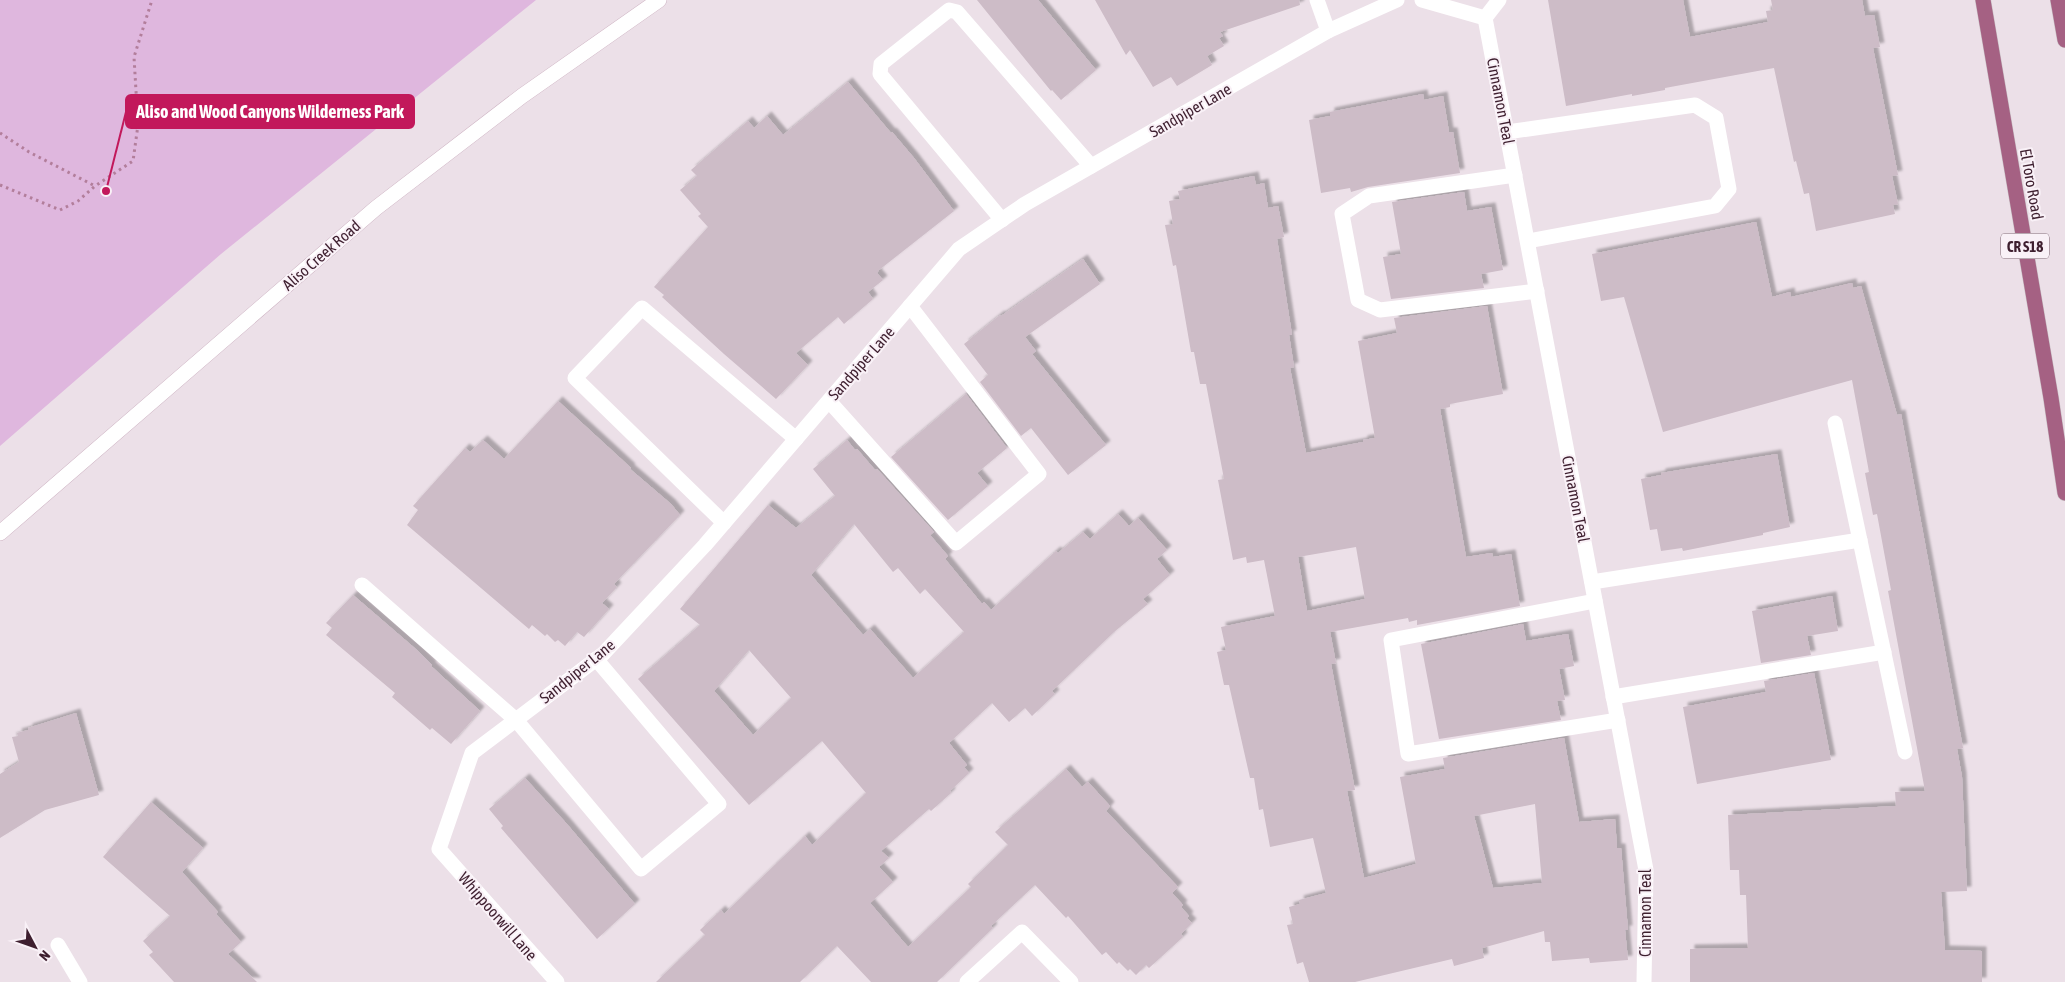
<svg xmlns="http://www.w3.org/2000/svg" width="2065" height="982" font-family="'Asap Condensed',sans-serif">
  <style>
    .green { fill: #dfb7de }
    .building { fill: #cdbcc7; fill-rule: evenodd; filter: url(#shadow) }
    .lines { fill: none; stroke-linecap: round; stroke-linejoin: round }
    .secondary-casing { stroke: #cdb2c2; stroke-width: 16 }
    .primary-casing { stroke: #c5bcc1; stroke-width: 16 }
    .path { stroke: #b27e9b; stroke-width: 3; stroke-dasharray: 2.5 4; stroke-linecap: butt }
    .lane { stroke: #fff; stroke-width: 15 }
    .street { stroke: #fff; stroke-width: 15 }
    .secondary { stroke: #fff; stroke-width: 15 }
    .primary { stroke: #a56183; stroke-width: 15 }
    .labels { text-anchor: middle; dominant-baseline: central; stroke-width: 4; stroke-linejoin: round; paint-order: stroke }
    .shield { fill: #f9f1f7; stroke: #765e6b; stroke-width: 1 }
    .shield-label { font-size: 15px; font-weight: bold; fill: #3e1f2f }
    .street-label { font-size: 16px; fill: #3e1f2f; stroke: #f9f1f7 }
    .leader { fill: none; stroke: #c2185b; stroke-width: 2 }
    .callout-dot { fill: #c2185b; stroke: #f9f1f7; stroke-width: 2 }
    .callout { fill: #c2185b; stroke: #c2185b; stroke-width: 2 }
    .callout-label { font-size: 18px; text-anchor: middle; font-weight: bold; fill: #fff }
  </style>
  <defs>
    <filter id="shadow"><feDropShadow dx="4.5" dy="-4.5" stdDeviation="1" flood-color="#0004"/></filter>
  </defs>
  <rect width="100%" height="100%" fill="#ece0e8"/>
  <path class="green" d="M 0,0 L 536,0 L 221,254 L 0,446 Z"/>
  <g class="building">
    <path d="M 977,0 L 1038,0 L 1096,70 L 1061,100 L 1052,90 L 1051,91 Z"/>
    <path d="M 1095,0 L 1299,0 L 1300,5 L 1220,32 L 1223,36 L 1219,38 L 1224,46 L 1207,56 L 1212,65 L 1177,86 L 1171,77 L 1153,87 L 1130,50 L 1126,55 Z"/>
    <path d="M 1548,0 L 1683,0 L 1690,37 L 1768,22 L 1766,11 L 1773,10 L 1771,0 L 1862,0 L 1865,16 L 1874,15 L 1880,47 L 1873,48 L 1898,175 L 1892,176 L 1898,204 L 1893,205 L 1895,214 L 1816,231 L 1809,193 L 1804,194 L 1796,161 L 1794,162 L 1774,68 L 1665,88 L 1665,90 L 1632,96 L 1632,94 L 1566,106 Z"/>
    <path d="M 848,82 L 891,133 L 892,132 L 914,158 L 954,211 L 879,270 L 877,273 L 883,280 L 868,292 L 873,299 L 844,324 L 838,317 L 796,353 L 808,365 L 776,399 L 724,354 L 662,297 L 664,295 L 654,287 L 708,227 L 698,216 L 701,214 L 680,190 L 697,176 L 691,170 L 748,121 L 754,128 L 767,116 L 783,135 Z"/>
    <path d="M 1423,94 L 1424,100 L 1443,96 L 1449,132 L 1453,132 L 1460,173 L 1368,187 L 1351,192 L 1350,188 L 1321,193 L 1309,120 L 1330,116 L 1330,112 Z"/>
    <path d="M 1254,176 L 1256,185 L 1264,183 L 1268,208 L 1278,206 L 1284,237 L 1277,239 L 1292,335 L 1289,335 L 1294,367 L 1290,368 L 1306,453 L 1363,442 L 1363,440 L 1375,438 L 1358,341 L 1397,333 L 1394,318 L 1487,306 L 1503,394 L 1450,404 L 1450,407 L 1440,409 L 1466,557 L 1492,553 L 1493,557 L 1511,554 L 1520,606 L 1417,625 L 1417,620 L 1409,622 L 1408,618 L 1330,632 L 1336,663 L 1331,664 L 1355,790 L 1347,791 L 1364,878 L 1416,864 L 1400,777 L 1445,769 L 1443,758 L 1564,738 L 1579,822 L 1615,819 L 1617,848 L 1621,848 L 1628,930 L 1625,930 L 1628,960 L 1590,963 L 1589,958 L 1552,961 L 1550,942 L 1545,942 L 1544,931 L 1482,948 L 1484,958 L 1454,966 L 1452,959 L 1355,982 L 1309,982 L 1303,962 L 1297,964 L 1287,925 L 1293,924 L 1289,907 L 1300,904 L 1299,900 L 1326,893 L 1313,838 L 1270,847 L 1263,809 L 1259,810 L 1254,778 L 1250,778 L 1229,685 L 1224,685 L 1217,652 L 1226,650 L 1221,627 L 1275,616 L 1264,560 L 1247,563 L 1246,557 L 1233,560 L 1218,480 L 1224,479 L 1206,384 L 1200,384 L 1194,352 L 1191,352 L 1176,265 L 1173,266 L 1165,225 L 1173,224 L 1169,201 L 1180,199 L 1178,191 ZM 1356,547 L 1365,599 L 1307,611 L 1298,557 ZM 1535,804 L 1542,883 L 1493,888 L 1474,816 Z"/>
    <path d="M 1464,192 L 1467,211 L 1491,207 L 1503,270 L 1481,274 L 1484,288 L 1391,299 L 1383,257 L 1401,254 L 1392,202 Z"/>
    <path d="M 1756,222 L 1772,297 L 1790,292 L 1791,297 L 1852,283 L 1853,288 L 1861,286 L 1897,415 L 1901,414 L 1963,748 L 1957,749 L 1962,777 L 1967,891 L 1941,892 L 1945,950 L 1982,951 L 1982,982 L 1690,982 L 1690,949 L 1748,948 L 1746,895 L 1740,895 L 1739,870 L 1730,870 L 1728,815 L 1896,806 L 1895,792 L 1925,791 L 1888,591 L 1891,590 L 1877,514 L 1873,515 L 1865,473 L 1869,472 L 1852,380 L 1663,432 L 1624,297 L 1601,301 L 1592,254 Z"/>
    <path d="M 1083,259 L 1100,284 L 1025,337 L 1036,351 L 1032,354 L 1106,445 L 1068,475 L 1031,428 L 1021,436 L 980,382 L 988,375 L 964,344 L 1000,315 L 1001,316 Z"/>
    <path d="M 966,394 L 1007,448 L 977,473 L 988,486 L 948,520 L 891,457 Z"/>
    <path d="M 558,401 L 631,468 L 630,469 L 671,504 L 680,515 L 614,584 L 617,587 L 602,603 L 609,609 L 584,637 L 577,632 L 565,646 L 558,640 L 555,642 L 547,634 L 545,636 L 532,625 L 529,629 L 407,525 L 418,510 L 413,506 L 465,448 L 470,452 L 483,440 L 504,459 Z"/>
    <path d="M 847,440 L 855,450 L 857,449 L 875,470 L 877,469 L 934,532 L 930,535 L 948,556 L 945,559 L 982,604 L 984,602 L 991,610 L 1056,551 L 1058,553 L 1083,532 L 1090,539 L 1118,514 L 1129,526 L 1138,518 L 1167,550 L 1157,559 L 1170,575 L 1143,599 L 1148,604 L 1114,632 L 1052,691 L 1055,694 L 1032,716 L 1025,708 L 1009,722 L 992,703 L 949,743 L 967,765 L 964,767 L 969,773 L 950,791 L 951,793 L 931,811 L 929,809 L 881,851 L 889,858 L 879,867 L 893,882 L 870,903 L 908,947 L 971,887 L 968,884 L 1008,845 L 995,832 L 1066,769 L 1082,787 L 1088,782 L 1110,806 L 1106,811 L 1178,887 L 1172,893 L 1183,905 L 1181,907 L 1189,916 L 1187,918 L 1192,923 L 1181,934 L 1183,937 L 1149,968 L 1146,965 L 1136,975 L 1130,969 L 1128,971 L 1119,962 L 1117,964 L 1106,952 L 1102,955 L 1068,916 L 1066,918 L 1035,885 L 991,926 L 993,928 L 937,982 L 871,982 L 837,946 L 800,982 L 656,982 L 705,935 L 700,930 L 721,910 L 724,914 L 805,836 L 812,845 L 866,793 L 822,741 L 749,805 L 638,679 L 700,625 L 680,609 L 768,505 L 796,528 L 835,496 L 813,469 ZM 854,524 L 893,572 L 898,568 L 920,594 L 925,589 L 964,632 L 913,678 L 870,629 L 863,635 L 811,575 ZM 749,650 L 791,698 L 753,735 L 714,691 Z"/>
    <path d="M 1777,454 L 1790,527 L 1763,533 L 1763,535 L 1683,551 L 1682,548 L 1661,551 L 1657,529 L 1650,530 L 1641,479 L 1661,475 L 1661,473 Z"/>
    <path d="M 353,595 L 418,651 L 432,665 L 431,666 L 480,711 L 451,744 L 432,728 L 430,730 L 392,697 L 395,693 L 326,635 L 332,628 L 326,623 Z"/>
    <path d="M 1832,596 L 1838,631 L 1807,636 L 1811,655 L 1761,663 L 1752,611 Z"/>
    <path d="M 1523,624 L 1526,641 L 1568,634 L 1574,666 L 1559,669 L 1565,700 L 1557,701 L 1561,720 L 1439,739 L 1421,644 Z"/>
    <path d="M 1814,673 L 1831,760 L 1697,784 L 1683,707 L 1766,692 L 1764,681 Z"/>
    <path d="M 76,713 L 99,795 L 45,810 L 0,838 L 0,774 L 19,762 L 12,737 L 18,736 L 17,733 L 28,730 L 28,728 Z"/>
    <path d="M 525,778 L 566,823 L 635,904 L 597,939 L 501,828 L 503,826 L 489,809 Z"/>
    <path d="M 151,802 L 203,848 L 182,872 L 218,912 L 216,914 L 241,942 L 228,954 L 257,982 L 174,982 L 149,955 L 153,952 L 143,941 L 170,916 L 103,857 Z"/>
  </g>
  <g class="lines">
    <defs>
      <path id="secondary" d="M 0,533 L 376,208 L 522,96 L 659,0"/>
      <g id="primary">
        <path d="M 1983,0 L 2051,398 L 2065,493"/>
        <path d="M 2058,0 L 2065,40"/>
      </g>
    </defs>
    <use href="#secondary" class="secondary-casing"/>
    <use href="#primary" class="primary-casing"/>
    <g class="path">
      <path d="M 0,133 L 29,152 L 95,186"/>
      <path d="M 0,185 L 60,210 L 78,201 L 95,186 L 133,161 L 138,125 L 134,57 L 152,0"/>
    </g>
    <g class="lane">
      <path d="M 1317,0 L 1328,31"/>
      <path d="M 1485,18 L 1499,0"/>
      <path d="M 1507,132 L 1695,105 L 1716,118 L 1729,189 L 1715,206 L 1528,241"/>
      <path d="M 1515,175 L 1369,196 L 1342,214 L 1358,300 L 1380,310 L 1537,291"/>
      <path d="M 1002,220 L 880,74 L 881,64 L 949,10 L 957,12 L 1091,166"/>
      <path d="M 829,401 L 956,543 L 1039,474 L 910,306"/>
      <path d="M 1835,423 L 1905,752"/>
      <path d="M 724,523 L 575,378 L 642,308 L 796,439"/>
      <path d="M 1592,582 L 1860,540"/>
      <path d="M 362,585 L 516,720 L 641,869 L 719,804 L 596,659"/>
      <path d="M 1595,601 L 1391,640 L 1408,754 L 1618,720"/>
      <path d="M 1613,697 L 1884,652"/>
      <path d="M 967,982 L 1022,932 L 1071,982"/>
    </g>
    <g class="street">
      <path d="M 1422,0 L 1485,18 L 1646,870 L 1644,982"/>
      <path d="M 58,945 L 80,982"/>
      <path d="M 557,982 L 439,849 L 472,753 L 603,654 L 705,545 L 959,249 L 1025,204 L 1328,31 L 1397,0"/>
    </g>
    <use href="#secondary" class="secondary"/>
    <use href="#primary" class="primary"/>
  </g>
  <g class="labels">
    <rect class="shield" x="2001" y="233.5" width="48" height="25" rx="4"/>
    <g class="shield-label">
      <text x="2025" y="246">CR S18</text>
    </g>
    <g class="street-label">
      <text transform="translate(1501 101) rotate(79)">Cinnamon Teal</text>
      <text transform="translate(1190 110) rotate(-30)">Sandpiper Lane</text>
      <text transform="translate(2032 184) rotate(80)">El Toro Road</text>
      <text transform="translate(321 255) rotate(-41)">Aliso Creek Road</text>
      <text transform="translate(861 363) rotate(-49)">Sandpiper Lane</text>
      <text transform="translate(1576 499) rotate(79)">Cinnamon Teal</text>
      <text transform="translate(577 671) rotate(-39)">Sandpiper Lane</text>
      <text transform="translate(1645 913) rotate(-90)">Cinnamon Teal</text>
      <text transform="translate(498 916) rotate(49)">Whippoorwill Lane</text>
    </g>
  </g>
  <path class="leader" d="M106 191L126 112"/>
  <circle class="callout-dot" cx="106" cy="191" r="5"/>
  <rect class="callout" x="126" y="95" width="288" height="33" rx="5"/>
  <g class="callout-label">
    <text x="270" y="118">Aliso and Wood Canyons Wilderness Park</text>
  </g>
  <g transform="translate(35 947) rotate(131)" stroke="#f9f1f7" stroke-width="4" paint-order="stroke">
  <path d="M0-4L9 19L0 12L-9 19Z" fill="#3e1f2f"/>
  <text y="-8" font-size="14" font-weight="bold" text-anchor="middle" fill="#3e1f2f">N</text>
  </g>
</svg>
